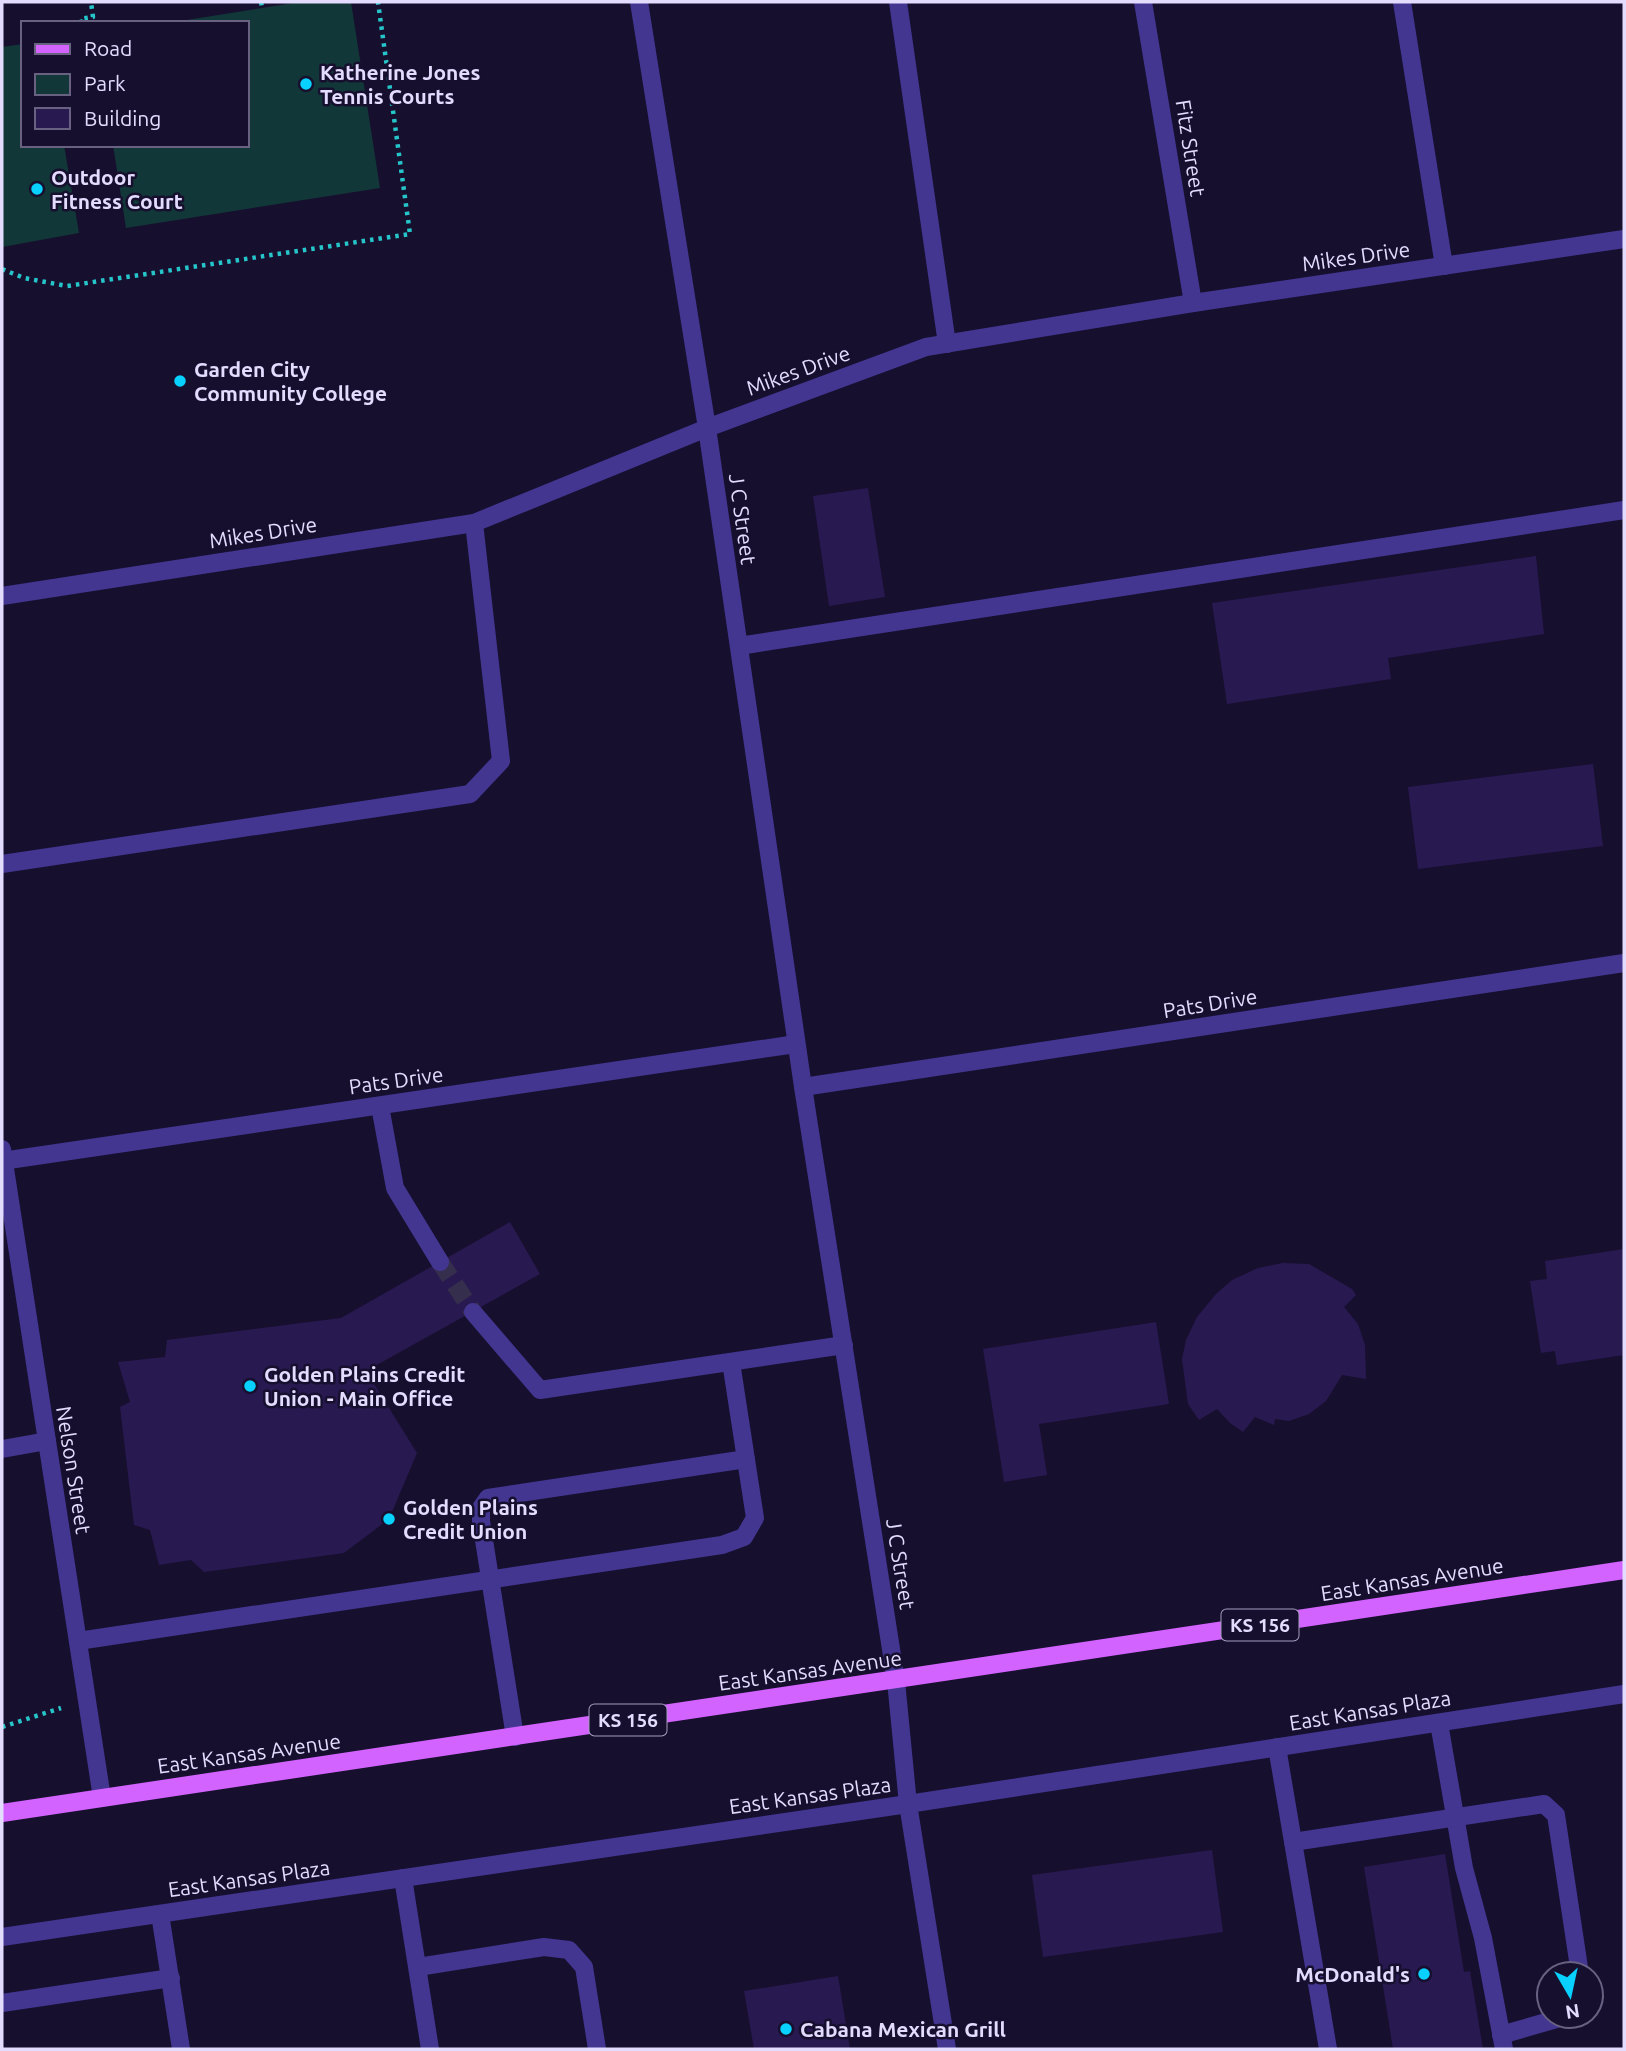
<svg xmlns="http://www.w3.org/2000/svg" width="1626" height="2051" font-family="Ubuntu,sans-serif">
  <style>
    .green { fill: #123739 }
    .building { fill: #291951 }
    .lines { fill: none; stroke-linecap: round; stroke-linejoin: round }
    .minor-tunnel { stroke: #362e4d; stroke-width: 18; stroke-dasharray: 18 9; stroke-linecap: butt }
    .path { stroke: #25c5ca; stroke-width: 4.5; stroke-dasharray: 3.5 5; stroke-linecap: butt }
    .minor { stroke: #423691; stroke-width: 18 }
    .major { stroke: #d263ff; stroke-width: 18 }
    .poi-dot { fill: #08d1ff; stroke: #170f2e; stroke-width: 2.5 }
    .labels { text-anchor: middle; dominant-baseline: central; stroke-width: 5; stroke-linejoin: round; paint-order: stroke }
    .shield { fill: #170f2e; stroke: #a69ec0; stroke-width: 2 }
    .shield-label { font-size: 19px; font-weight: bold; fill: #e3dcff }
    .poi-label { font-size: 21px; font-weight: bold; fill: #e3dcff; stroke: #170f2e; text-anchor: start }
    .street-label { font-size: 21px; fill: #e3dcff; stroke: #170f2e }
  </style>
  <rect width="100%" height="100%" fill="#170f2e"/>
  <g class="green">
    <path d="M 299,2 L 351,2 L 380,188 L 126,228 L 113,145 L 247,145 L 247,23 L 168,23 Z"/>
    <path d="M 23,44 L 23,145 L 64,145 L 79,233 L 2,247 L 2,47 Z"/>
  </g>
  <g class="building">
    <path d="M 868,488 L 885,597 L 829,606 L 813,496 Z"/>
    <path d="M 1536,556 L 1544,634 L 1388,658 L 1391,679 L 1227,704 L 1212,603 Z"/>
    <path d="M 1593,764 L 1603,846 L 1418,869 L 1408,787 Z"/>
    <path d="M 510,1222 L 540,1274 L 366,1371 L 417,1453 L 389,1519 L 344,1553 L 204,1572 L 191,1560 L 159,1565 L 150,1530 L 134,1525 L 120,1407 L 130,1402 L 118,1362 L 165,1357 L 167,1340 L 341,1318 Z"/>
    <path d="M 1624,1249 L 1624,1355 L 1557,1365 L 1555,1351 L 1541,1353 L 1530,1281 L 1547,1279 L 1545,1261 Z"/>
    <path d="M 1283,1263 L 1309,1264 L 1352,1289 L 1356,1295 L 1344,1307 L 1358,1324 L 1365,1345 L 1366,1379 L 1342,1375 L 1326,1401 L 1309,1414 L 1289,1421 L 1275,1419 L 1274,1425 L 1255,1417 L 1243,1432 L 1230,1423 L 1217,1409 L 1199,1420 L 1188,1404 L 1182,1359 L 1186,1340 L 1197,1317 L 1216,1294 L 1232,1280 L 1258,1268 Z"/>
    <path d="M 1156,1322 L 1169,1404 L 1039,1424 L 1047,1475 L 1004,1482 L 983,1349 Z"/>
    <path d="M 1212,1850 L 1223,1932 L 1043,1957 L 1032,1875 Z"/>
    <path d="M 1445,1854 L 1464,1972 L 1470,1971 L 1483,2049 L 1393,2049 L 1364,1867 Z"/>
    <path d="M 838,1976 L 850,2049 L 754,2049 L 744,1991 Z"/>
  </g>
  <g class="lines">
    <path class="minor-tunnel" d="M 440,1262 L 473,1312"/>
    <g class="path">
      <path d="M 261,2 L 262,7"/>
      <path d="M 81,23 L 80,19 L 93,17 L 91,2"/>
      <path d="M 2,269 L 24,278 L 67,286 L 410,234 L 378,2"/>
      <path d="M 2,1727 L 61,1708"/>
    </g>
    <g class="minor">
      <path d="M 639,2 L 707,428 L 803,1087 L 896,1681 L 908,1804 L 947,2049"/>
      <path d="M 898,2 L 947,344"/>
      <path d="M 1143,2 L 1193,303"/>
      <path d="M 1402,2 L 1444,266"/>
      <path d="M 2,596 L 474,523 L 707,428 L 926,347 L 1193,303 L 1624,239"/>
      <path d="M 739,646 L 1624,510"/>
      <path d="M 2,864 L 470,794 L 501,761 L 474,523"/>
      <path d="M 803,1087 L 1624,963"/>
      <path d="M 380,1106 L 395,1188 L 440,1262"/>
      <path d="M 2,1149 L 102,1798"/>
      <path d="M 2,1161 L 796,1044"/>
      <path d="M 473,1312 L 540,1390 L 844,1345"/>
      <path d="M 2,1449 L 47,1441"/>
      <path d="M 78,1641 L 722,1545 L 744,1537 L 755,1518 L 731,1362"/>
      <path d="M 1439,1723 L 1464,1868 L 1483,1938 L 1504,2049"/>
      <path d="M 515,1737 L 481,1521 L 481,1508 L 488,1498 L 746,1459"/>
      <path d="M 1277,1747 L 1328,2049"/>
      <path d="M 1293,1842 L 1544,1804 L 1556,1815 L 1580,1974"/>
      <path d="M 403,1878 L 430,2049"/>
      <path d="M 160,1914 L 181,2049"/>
      <path d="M 2,1937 L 908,1804 L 1624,1694"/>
      <path d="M 418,1967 L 544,1947 L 569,1950 L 584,1967 L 597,2049"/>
      <path d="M 2,2003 L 171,1978"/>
      <path d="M 1501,2035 L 1567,2016"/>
    </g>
    <path class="major" d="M 2,1813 L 1624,1570"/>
  </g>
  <g class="poi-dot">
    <circle cx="306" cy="84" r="7"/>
    <circle cx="37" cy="189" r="7"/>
    <circle cx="180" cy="381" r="7"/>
    <circle cx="250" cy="1386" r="7"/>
    <circle cx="389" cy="1519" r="7"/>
    <circle cx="1424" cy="1974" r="7"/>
    <circle cx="786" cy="2029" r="7"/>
  </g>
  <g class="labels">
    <g class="shield">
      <rect x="1221.5" y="1609.5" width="77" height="31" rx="5"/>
      <rect x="589.5" y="1704.5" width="77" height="31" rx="5"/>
    </g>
    <g class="shield-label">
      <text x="1260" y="1625">KS 156</text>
      <text x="628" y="1720">KS 156</text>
    </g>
    <g class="poi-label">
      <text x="320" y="72">Katherine Jones<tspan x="320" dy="24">Tennis Courts</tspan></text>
      <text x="51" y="177">Outdoor<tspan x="51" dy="24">Fitness Court</tspan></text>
      <text x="194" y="369">Garden City<tspan x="194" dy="24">Community College</tspan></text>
      <text x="264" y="1374">Golden Plains Credit<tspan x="264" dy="24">Union - Main Office</tspan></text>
      <text x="403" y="1507">Golden Plains<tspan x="403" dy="24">Credit Union</tspan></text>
      <text x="1410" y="1974" text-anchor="end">McDonald's</text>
      <text x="800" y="2029">Cabana Mexican Grill</text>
    </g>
    <g class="street-label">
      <text transform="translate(1191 148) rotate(81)">Fitz Street</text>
      <text transform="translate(1356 256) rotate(-8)">Mikes Drive</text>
      <text transform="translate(798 370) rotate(-20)">Mikes Drive</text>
      <text transform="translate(743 519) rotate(82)">J C Street</text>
      <text transform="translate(263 532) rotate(-9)">Mikes Drive</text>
      <text transform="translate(1210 1003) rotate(-9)">Pats Drive</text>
      <text transform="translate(396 1080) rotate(-8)">Pats Drive</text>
      <text transform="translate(74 1470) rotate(81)">Nelson Street</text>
      <text transform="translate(901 1564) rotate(81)">J C Street</text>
      <text transform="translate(1412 1579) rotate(-9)">East Kansas Avenue</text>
      <text transform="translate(810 1670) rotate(-8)">East Kansas Avenue</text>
      <text transform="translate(1370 1710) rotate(-9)">East Kansas Plaza</text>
      <text transform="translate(249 1753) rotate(-8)">East Kansas Avenue</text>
      <text transform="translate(810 1795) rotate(-8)">East Kansas Plaza</text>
      <text transform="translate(249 1878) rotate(-8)">East Kansas Plaza</text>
    </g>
  </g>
  <rect width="1626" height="2051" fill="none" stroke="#e3dcff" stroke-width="7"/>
  <rect x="21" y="21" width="228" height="126" fill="#170f2e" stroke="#696182" stroke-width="2"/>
  <rect x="35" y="44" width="35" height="10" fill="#d263ff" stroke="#696182" stroke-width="2"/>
  <text x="84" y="56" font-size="21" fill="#e3dcff">Road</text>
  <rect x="35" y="74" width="35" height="21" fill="#123739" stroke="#696182" stroke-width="2"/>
  <text x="84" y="91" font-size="21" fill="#e3dcff">Park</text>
  <rect x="35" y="108" width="35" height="21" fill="#291951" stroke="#696182" stroke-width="2"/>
  <text x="84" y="126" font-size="21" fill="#e3dcff">Building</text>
  <g transform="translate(1570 1995) rotate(171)"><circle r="33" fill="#170f2e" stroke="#696182" stroke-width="2"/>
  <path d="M0-5L12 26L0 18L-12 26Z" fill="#08d1ff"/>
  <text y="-10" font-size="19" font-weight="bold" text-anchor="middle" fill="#e3dcff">N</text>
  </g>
</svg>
